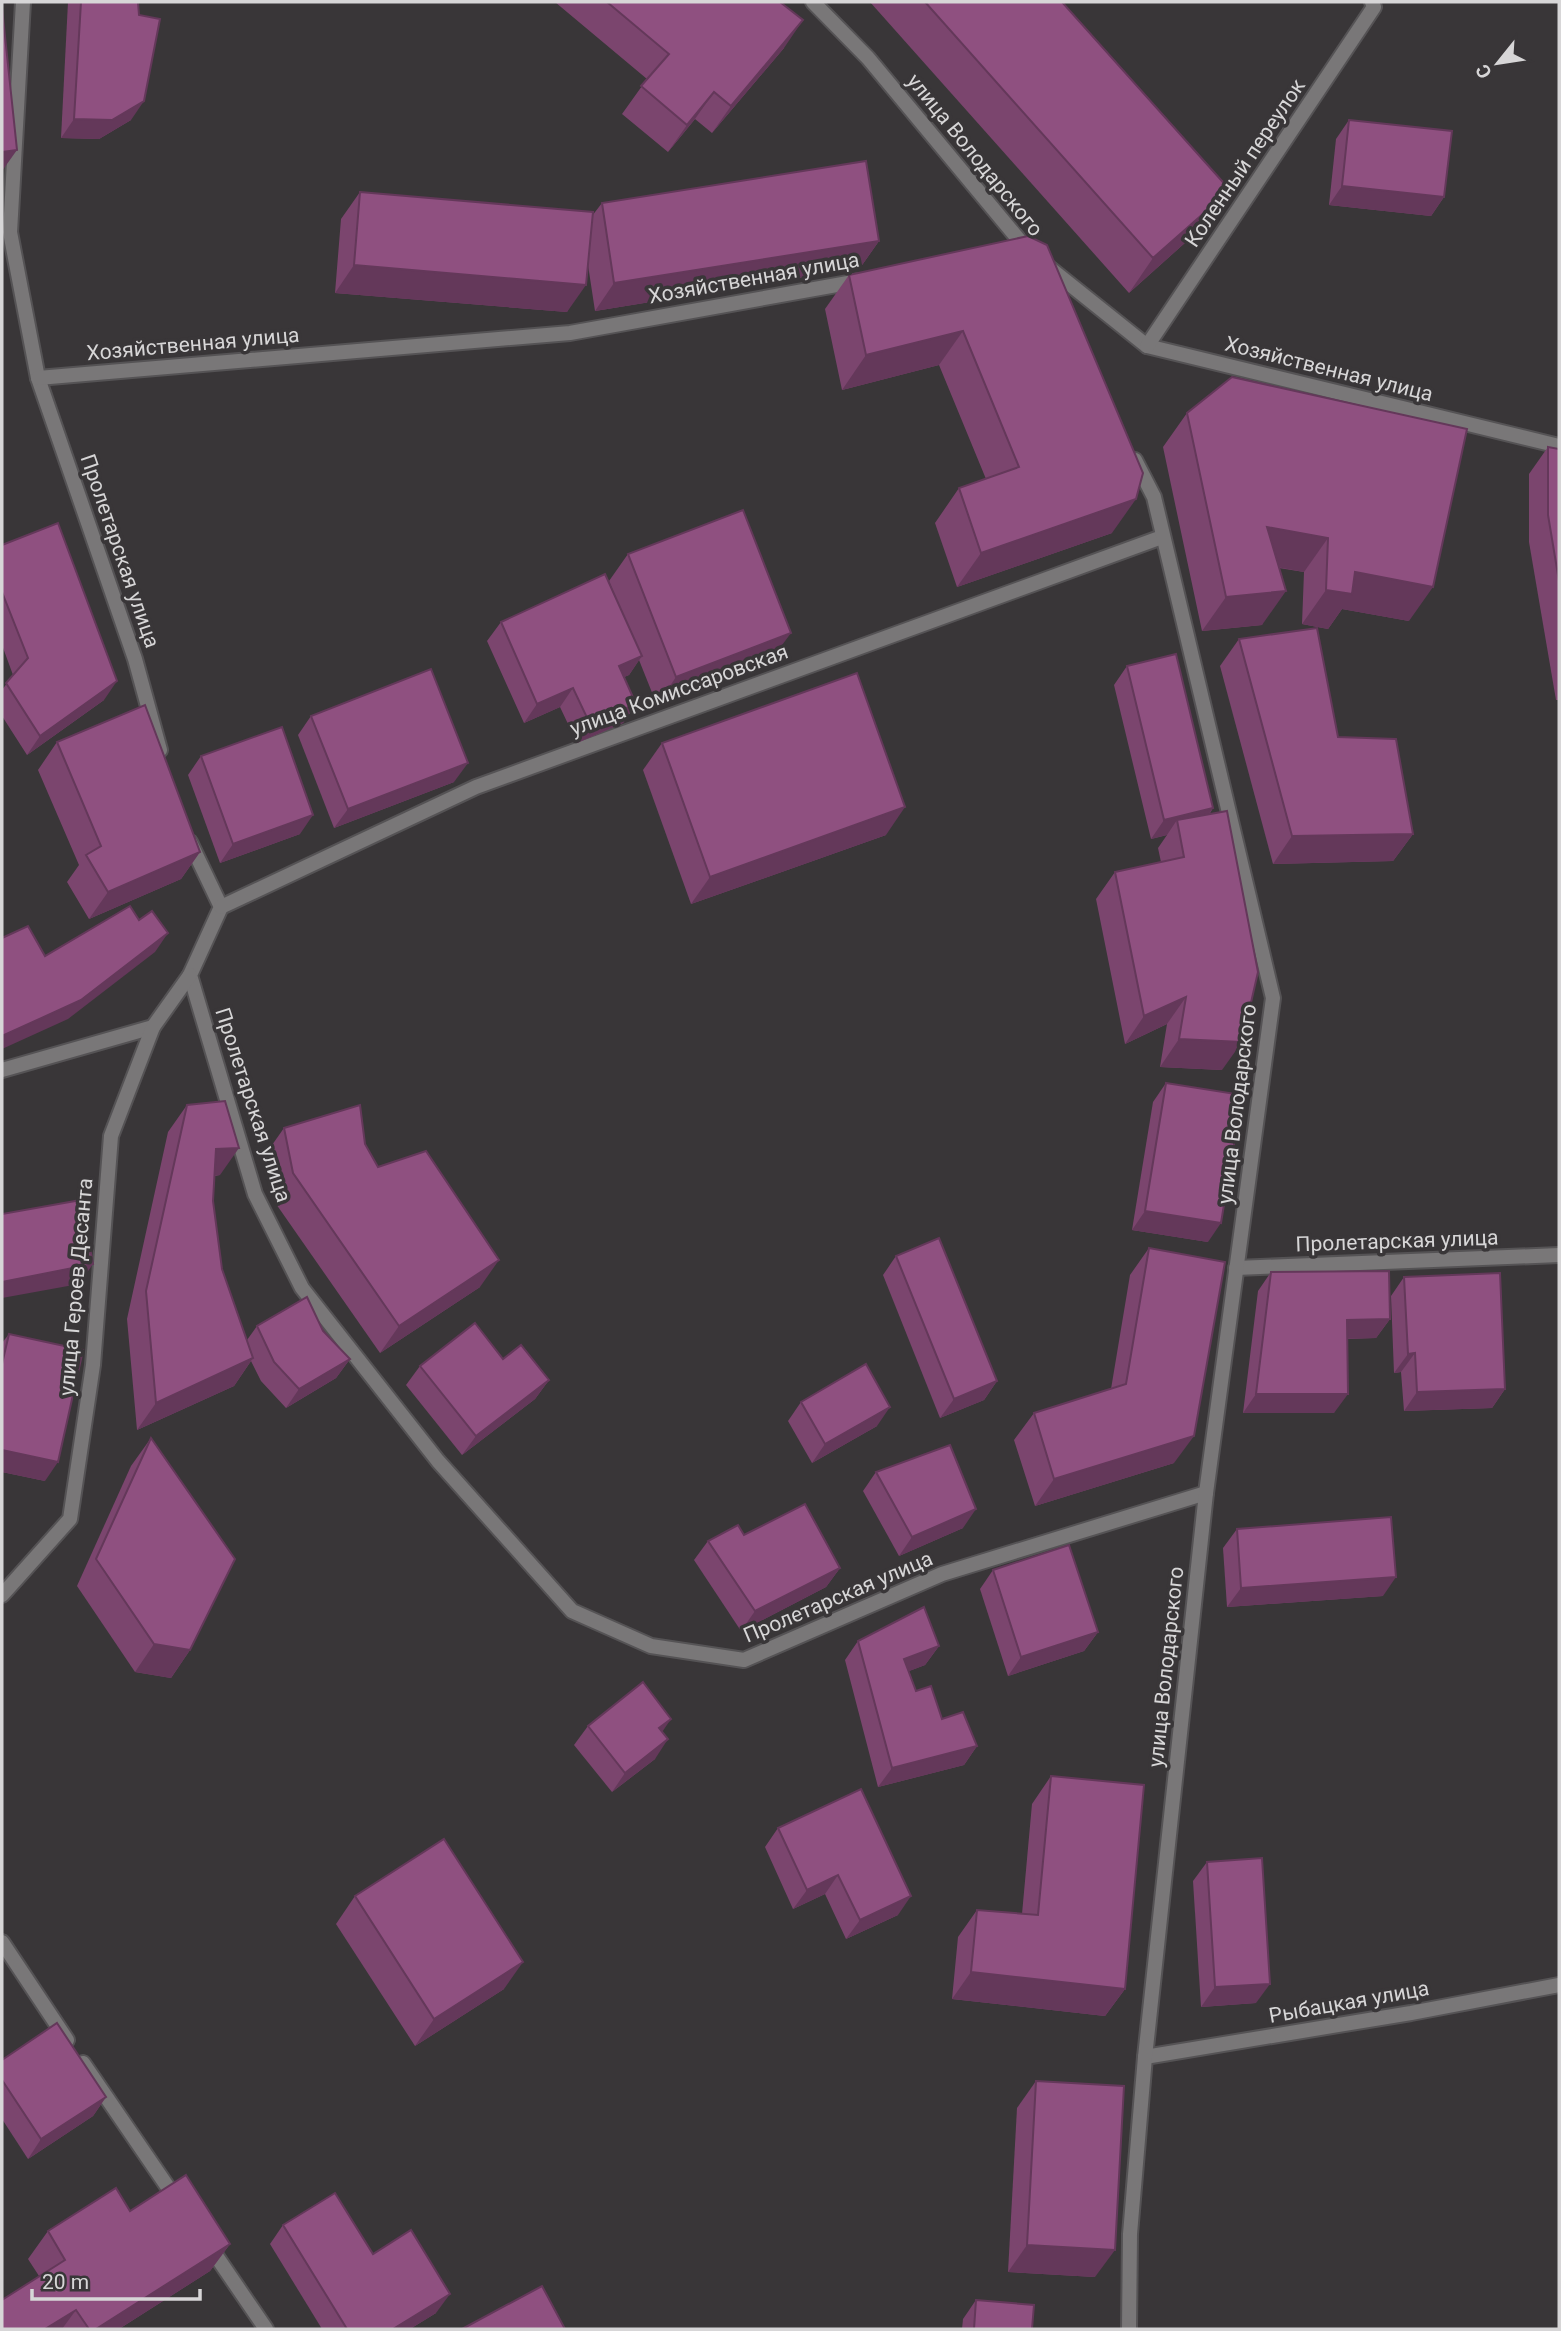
<svg xmlns="http://www.w3.org/2000/svg" width="1561" height="2331" font-family="Roboto,sans-serif">
  <style>
    .lines { fill: none; stroke-linecap: round; stroke-linejoin: round }
    .minor-casing { stroke: #555355; stroke-width: 18 }
    .tertiary-casing { stroke: #555355; stroke-width: 18 }
    .minor { stroke: #797778; stroke-width: 14 }
    .tertiary { stroke: #797778; stroke-width: 14 }
    .wall { fill: #7b456e }
    .shaded-wall { fill: #64385a }
    .building { fill: #8f5080; stroke: #64385a; stroke-width: 2 }
    .labels { text-anchor: middle; dominant-baseline: central; stroke-width: 7; stroke-linejoin: round; paint-order: stroke }
    .street-label { font-size: 21px; fill: #d7d6d7; stroke: #393638 }
  </style>
  <rect width="100%" height="100%" fill="#393638"/>
  <g class="lines">
    <defs>
      <g id="minor">
        <path d="M 23,2 L 10,232 L 38,378 L 135,659 L 160,750"/>
        <path d="M 1047,266 L 1147,346 L 1559,446"/>
        <path d="M 1147,346 L 1374,7 L 1372,2"/>
        <path d="M 38,378 L 570,333 L 859,281"/>
        <path d="M 190,842 L 221,907 L 190,975 L 255,1194 L 302,1288 L 438,1461 L 572,1611 L 651,1646 L 744,1660 L 942,1574 L 1206,1493"/>
        <path d="M 221,907 L 476,787 L 1162,537"/>
        <path d="M 2,1070 L 153,1027"/>
        <path d="M 1236,1268 L 1559,1255"/>
        <path d="M 2,1595 L 70,1519 L 93,1365 L 111,1136 L 153,1027 L 190,975"/>
        <path d="M 2,1942 L 67,2040"/>
        <path d="M 1145,2057 L 1411,2013 L 1559,1985"/>
        <path d="M 83,2063 L 178,2202"/>
        <path d="M 208,2244 L 266,2329"/>
      </g>
      <g id="tertiary">
        <path d="M 813,2 L 868,58 L 1029,252"/>
        <path d="M 1129,2329 L 1130,2234 L 1145,2057 L 1206,1493 L 1273,998 L 1154,497 L 1135,460"/>
      </g>
    </defs>
    <use href="#minor" class="minor-casing"/>
    <use href="#tertiary" class="tertiary-casing"/>
    <use href="#minor" class="minor"/>
    <use href="#tertiary" class="tertiary"/>
  </g>
  <g class="wall">
    <path d="M 68,2 L 138,2 L 131,120 L 99,139 L 61,138 Z"/>
    <path d="M 555,2 L 780,2 L 784,48 L 712,133 L 695,119 L 668,152 L 622,114 L 647,79 Z"/>
    <path d="M 870,2 L 1062,2 L 1230,190 L 1206,224 L 1129,293 Z"/>
    <path d="M 1349,120 L 1444,197 L 1431,216 L 1329,205 L 1336,139 Z"/>
    <path d="M 360,192 L 592,216 L 602,203 L 879,241 L 860,268 L 595,311 L 588,265 L 567,312 L 335,293 L 341,219 Z"/>
    <path d="M 1028,236 L 1112,533 L 957,587 L 935,523 L 959,488 L 986,479 L 939,365 L 842,390 L 825,309 L 849,275 Z"/>
    <path d="M 1232,377 L 1409,621 L 1342,609 L 1328,629 L 1302,624 L 1304,572 L 1279,568 L 1262,625 L 1202,631 L 1163,447 L 1187,413 Z"/>
    <path d="M 1548,447 L 1559,449 L 1559,700 L 1556,700 L 1529,542 L 1529,474 Z"/>
    <path d="M 2,545 L 104,700 L 27,755 L 2,716 L 2,690 L 13,675 L 2,645 Z"/>
    <path d="M 628,554 L 771,660 L 657,705 L 639,660 L 629,675 L 624,677 L 636,704 L 623,723 L 577,743 L 560,707 L 524,723 L 487,641 L 501,622 L 616,598 L 609,581 Z"/>
    <path d="M 1239,639 L 1338,737 L 1413,834 L 1393,861 L 1273,864 L 1220,666 Z"/>
    <path d="M 1127,666 L 1213,808 L 1209,815 L 1222,1070 L 1160,1067 L 1167,1024 L 1125,1044 L 1096,899 L 1115,872 L 1161,862 L 1158,848 L 1167,835 L 1151,839 L 1114,685 Z"/>
    <path d="M 311,716 L 454,782 L 334,828 L 298,735 Z"/>
    <path d="M 57,742 L 200,852 L 181,879 L 89,919 L 67,882 L 79,865 L 38,770 Z"/>
    <path d="M 662,743 L 886,835 L 691,904 L 643,770 Z"/>
    <path d="M 201,756 L 300,834 L 220,863 L 188,775 Z"/>
    <path d="M 1166,1083 L 1208,1242 L 1132,1230 L 1153,1102 Z"/>
    <path d="M 187,1105 L 220,1175 L 215,1176 L 213,1201 L 222,1269 L 247,1340 L 257,1326 L 323,1331 L 350,1359 L 336,1378 L 286,1408 L 261,1381 L 251,1361 L 234,1386 L 137,1430 L 127,1319 L 168,1132 Z"/>
    <path d="M 284,1128 L 378,1167 L 480,1287 L 380,1353 L 274,1201 L 265,1155 Z"/>
    <path d="M 1149,1248 L 1174,1463 L 1035,1506 L 1014,1440 L 1034,1413 L 1111,1389 L 1130,1275 Z"/>
    <path d="M 896,1256 L 997,1381 L 984,1400 L 940,1418 L 883,1275 Z"/>
    <path d="M 1271,1272 L 1390,1319 L 1376,1338 L 1347,1339 L 1334,1413 L 1243,1413 L 1258,1291 Z"/>
    <path d="M 1404,1277 L 1505,1389 L 1492,1408 L 1404,1411 L 1401,1372 L 1394,1373 L 1391,1296 Z"/>
    <path d="M 9,1334 L 45,1481 L 2,1472 L 2,1343 Z"/>
    <path d="M 503,1359 L 549,1380 L 535,1399 L 462,1455 L 406,1385 L 420,1366 Z"/>
    <path d="M 801,1402 L 877,1426 L 812,1463 L 788,1421 Z"/>
    <path d="M 151,1438 L 190,1650 L 171,1678 L 135,1672 L 77,1586 L 131,1466 Z"/>
    <path d="M 876,1472 L 963,1528 L 899,1556 L 863,1491 Z"/>
    <path d="M 1237,1529 L 1383,1596 L 1227,1607 L 1223,1548 Z"/>
    <path d="M 744,1535 L 840,1568 L 826,1587 L 741,1631 L 694,1560 L 708,1541 Z"/>
    <path d="M 993,1570 L 1098,1632 L 1084,1651 L 1008,1676 L 980,1589 Z"/>
    <path d="M 858,1641 L 939,1646 L 925,1665 L 909,1671 L 916,1691 L 942,1719 L 977,1746 L 964,1765 L 878,1787 L 845,1660 Z"/>
    <path d="M 588,1726 L 662,1732 L 655,1759 L 612,1792 L 574,1745 Z"/>
    <path d="M 1051,1776 L 1125,1989 L 1105,2016 L 952,1999 L 958,1937 L 977,1910 L 1022,1914 L 1032,1804 Z"/>
    <path d="M 778,1828 L 898,1915 L 846,1939 L 825,1894 L 793,1909 L 765,1847 Z"/>
    <path d="M 1207,1862 L 1256,2003 L 1201,2007 L 1193,1881 Z"/>
    <path d="M 355,1896 L 504,1989 L 415,2046 L 336,1924 Z"/>
    <path d="M 2,2060 L 106,2097 L 93,2116 L 28,2159 L 2,2119 Z"/>
    <path d="M 1036,2081 L 1095,2277 L 1008,2272 L 1017,2108 Z"/>
    <path d="M 130,2211 L 230,2244 L 210,2271 L 119,2329 L 2,2329 L 39,2276 L 28,2259 L 48,2231 Z"/>
    <path d="M 283,2225 L 373,2254 L 436,2313 L 410,2329 L 322,2329 L 270,2244 Z"/>
    <path d="M 976,2300 L 1032,2329 L 962,2329 L 963,2319 Z"/>
  </g>
  <g class="shaded-wall">
    <path d="M 803,20 L 784,48 L 712,133 L 731,106 Z"/>
    <path d="M 714,92 L 695,119 L 668,152 L 687,125 Z"/>
    <path d="M 144,101 L 131,120 L 99,139 L 61,138 L 74,119 Z"/>
    <path d="M 17,150 L 2,171 L 2,152 Z"/>
    <path d="M 1342,186 L 1444,197 L 1431,216 L 1329,205 Z"/>
    <path d="M 1230,190 L 1206,224 L 1129,293 L 1153,258 Z"/>
    <path d="M 879,241 L 860,268 L 595,311 L 614,283 Z"/>
    <path d="M 354,265 L 586,285 L 567,312 L 335,293 Z"/>
    <path d="M 963,331 L 939,365 L 842,390 L 866,355 Z"/>
    <path d="M 1136,499 L 1112,533 L 957,587 L 981,553 Z"/>
    <path d="M 1267,527 L 1328,538 L 1304,572 L 1243,561 Z"/>
    <path d="M 1355,572 L 1433,587 L 1409,621 L 1342,609 L 1328,629 L 1302,624 L 1326,590 Z"/>
    <path d="M 1286,591 L 1262,625 L 1202,631 L 1226,597 Z"/>
    <path d="M 791,633 L 771,660 L 657,705 L 676,677 Z"/>
    <path d="M 642,656 L 629,675 L 606,685 L 619,666 Z"/>
    <path d="M 117,681 L 104,700 L 27,755 L 40,736 Z"/>
    <path d="M 573,688 L 560,707 L 524,723 L 537,704 Z"/>
    <path d="M 636,704 L 623,723 L 577,743 L 590,724 Z"/>
    <path d="M 468,763 L 454,782 L 334,828 L 348,809 Z"/>
    <path d="M 905,807 L 886,835 L 691,904 L 710,877 Z"/>
    <path d="M 1213,808 L 1200,827 L 1177,820 L 1167,835 L 1151,839 L 1164,820 Z"/>
    <path d="M 313,815 L 300,834 L 220,863 L 233,844 Z"/>
    <path d="M 1413,834 L 1393,861 L 1273,864 L 1292,836 Z"/>
    <path d="M 200,852 L 181,879 L 89,919 L 108,892 Z"/>
    <path d="M 168,933 L 155,952 L 68,1019 L 2,1049 L 2,1036 Z"/>
    <path d="M 1186,997 L 1167,1024 L 1125,1044 L 1144,1016 Z"/>
    <path d="M 1179,1039 L 1242,1042 L 1222,1070 L 1160,1067 Z"/>
    <path d="M 239,1148 L 220,1175 L 197,1177 L 216,1149 Z"/>
    <path d="M 1145,1211 L 1221,1223 L 1208,1242 L 1132,1230 Z"/>
    <path d="M 499,1260 L 480,1287 L 380,1353 L 399,1326 Z"/>
    <path d="M 93,1264 L 79,1284 L 2,1298 L 2,1282 Z"/>
    <path d="M 1390,1319 L 1376,1338 L 1334,1339 L 1347,1320 Z"/>
    <path d="M 1415,1353 L 1401,1372 L 1394,1373 L 1408,1354 Z"/>
    <path d="M 253,1358 L 234,1386 L 137,1430 L 156,1403 Z"/>
    <path d="M 350,1359 L 336,1378 L 286,1408 L 299,1389 Z"/>
    <path d="M 549,1380 L 535,1399 L 462,1455 L 476,1436 Z"/>
    <path d="M 997,1381 L 984,1400 L 940,1418 L 954,1399 Z"/>
    <path d="M 1505,1389 L 1492,1408 L 1404,1411 L 1417,1392 Z"/>
    <path d="M 1256,1394 L 1348,1394 L 1334,1413 L 1243,1413 Z"/>
    <path d="M 890,1407 L 877,1426 L 812,1463 L 825,1444 Z"/>
    <path d="M 1194,1436 L 1174,1463 L 1035,1506 L 1054,1479 Z"/>
    <path d="M 2,1450 L 58,1462 L 45,1481 L 2,1472 Z"/>
    <path d="M 976,1509 L 963,1528 L 899,1556 L 912,1537 Z"/>
    <path d="M 840,1568 L 826,1587 L 741,1631 L 755,1611 Z"/>
    <path d="M 1396,1577 L 1383,1596 L 1227,1607 L 1241,1588 Z"/>
    <path d="M 1098,1632 L 1084,1651 L 1008,1676 L 1021,1657 Z"/>
    <path d="M 154,1644 L 190,1650 L 171,1678 L 135,1672 Z"/>
    <path d="M 939,1646 L 925,1665 L 891,1678 L 904,1659 Z"/>
    <path d="M 671,1719 L 658,1738 L 659,1728 Z"/>
    <path d="M 668,1739 L 655,1759 L 612,1792 L 625,1773 Z"/>
    <path d="M 977,1746 L 964,1765 L 878,1787 L 892,1768 Z"/>
    <path d="M 838,1875 L 825,1894 L 793,1909 L 807,1890 Z"/>
    <path d="M 911,1896 L 898,1915 L 846,1939 L 860,1920 Z"/>
    <path d="M 523,1962 L 504,1989 L 415,2046 L 434,2019 Z"/>
    <path d="M 971,1972 L 1125,1989 L 1105,2016 L 952,1999 Z"/>
    <path d="M 1270,1984 L 1256,2003 L 1201,2007 L 1215,1987 Z"/>
    <path d="M 106,2097 L 93,2116 L 28,2159 L 41,2139 Z"/>
    <path d="M 230,2244 L 210,2271 L 119,2329 L 96,2329 Z"/>
    <path d="M 1027,2245 L 1115,2250 L 1095,2277 L 1008,2272 Z"/>
    <path d="M 450,2294 L 436,2313 L 410,2329 L 393,2329 Z"/>
    <path d="M 76,2310 L 62,2329 L 45,2329 Z"/>
  </g>
  <g class="building">
    <path d="M 81,2 L 138,2 L 139,15 L 160,19 L 144,101 L 112,120 L 74,119 Z"/>
    <path d="M 607,2 L 780,2 L 803,20 L 731,106 L 714,92 L 687,125 L 641,86 L 669,54 Z"/>
    <path d="M 925,2 L 1062,2 L 1230,190 L 1153,258 Z"/>
    <path d="M 2,8 L 17,150 L 2,152 Z"/>
    <path d="M 1349,120 L 1452,131 L 1444,197 L 1342,186 Z"/>
    <path d="M 866,161 L 879,241 L 614,283 L 602,203 Z"/>
    <path d="M 360,192 L 593,212 L 586,285 L 354,265 Z"/>
    <path d="M 1028,236 L 1047,245 L 1143,473 L 1136,499 L 981,553 L 959,488 L 1019,467 L 963,331 L 866,355 L 849,275 Z"/>
    <path d="M 1232,377 L 1467,429 L 1433,587 L 1355,572 L 1352,594 L 1326,590 L 1328,538 L 1267,527 L 1286,591 L 1226,597 L 1187,413 Z"/>
    <path d="M 1548,447 L 1559,449 L 1559,581 L 1548,515 Z"/>
    <path d="M 743,510 L 791,633 L 676,677 L 628,554 Z"/>
    <path d="M 58,523 L 117,681 L 40,736 L 6,683 L 28,658 L 2,592 L 2,545 Z"/>
    <path d="M 605,574 L 642,656 L 619,666 L 636,704 L 590,724 L 573,688 L 537,704 L 501,622 Z"/>
    <path d="M 1317,628 L 1338,737 L 1396,739 L 1413,834 L 1292,836 L 1239,639 Z"/>
    <path d="M 1176,654 L 1213,808 L 1164,820 L 1127,666 Z"/>
    <path d="M 431,669 L 468,763 L 348,809 L 311,716 Z"/>
    <path d="M 857,673 L 905,807 L 710,877 L 662,743 Z"/>
    <path d="M 145,705 L 200,852 L 108,892 L 86,855 L 101,846 L 57,742 Z"/>
    <path d="M 282,727 L 313,815 L 233,844 L 201,756 Z"/>
    <path d="M 1227,811 L 1258,972 L 1242,1042 L 1179,1039 L 1186,997 L 1144,1016 L 1115,872 L 1184,857 L 1177,820 Z"/>
    <path d="M 130,906 L 139,920 L 152,911 L 168,933 L 81,1000 L 2,1036 L 2,938 L 28,926 L 45,956 Z"/>
    <path d="M 1166,1083 L 1242,1095 L 1221,1223 L 1145,1211 Z"/>
    <path d="M 225,1101 L 239,1148 L 216,1149 L 213,1201 L 222,1269 L 253,1358 L 156,1403 L 146,1291 L 187,1105 Z"/>
    <path d="M 360,1105 L 365,1144 L 378,1167 L 426,1151 L 499,1260 L 399,1326 L 293,1173 L 284,1128 Z"/>
    <path d="M 81,1200 L 93,1264 L 2,1282 L 2,1214 Z"/>
    <path d="M 939,1238 L 997,1381 L 954,1399 L 896,1256 Z"/>
    <path d="M 1149,1248 L 1225,1262 L 1194,1436 L 1054,1479 L 1034,1413 L 1126,1384 Z"/>
    <path d="M 1389,1271 L 1390,1319 L 1347,1320 L 1348,1394 L 1256,1394 L 1271,1272 Z"/>
    <path d="M 1500,1273 L 1505,1389 L 1417,1392 L 1415,1353 L 1408,1354 L 1404,1277 Z"/>
    <path d="M 307,1297 L 323,1331 L 350,1359 L 299,1389 L 274,1362 L 257,1326 Z"/>
    <path d="M 475,1323 L 503,1359 L 521,1345 L 549,1380 L 476,1436 L 420,1366 Z"/>
    <path d="M 9,1334 L 83,1350 L 58,1462 L 2,1450 L 2,1364 Z"/>
    <path d="M 866,1364 L 890,1407 L 825,1444 L 801,1402 Z"/>
    <path d="M 151,1438 L 235,1559 L 190,1650 L 154,1644 L 96,1559 Z"/>
    <path d="M 950,1445 L 976,1509 L 912,1537 L 876,1472 Z"/>
    <path d="M 805,1504 L 840,1568 L 755,1611 L 708,1541 L 738,1525 L 744,1535 Z"/>
    <path d="M 1391,1517 L 1396,1577 L 1241,1588 L 1237,1529 Z"/>
    <path d="M 1069,1545 L 1098,1632 L 1021,1657 L 993,1570 Z"/>
    <path d="M 924,1607 L 939,1646 L 904,1659 L 916,1691 L 931,1686 L 942,1719 L 963,1712 L 977,1746 L 892,1768 L 858,1641 Z"/>
    <path d="M 643,1682 L 671,1719 L 659,1728 L 668,1739 L 625,1773 L 588,1726 Z"/>
    <path d="M 1051,1776 L 1144,1785 L 1125,1989 L 971,1972 L 977,1910 L 1038,1915 Z"/>
    <path d="M 861,1789 L 911,1896 L 860,1920 L 838,1875 L 807,1890 L 778,1828 Z"/>
    <path d="M 444,1839 L 523,1962 L 434,2019 L 355,1896 Z"/>
    <path d="M 1262,1858 L 1270,1984 L 1215,1987 L 1207,1862 Z"/>
    <path d="M 57,2023 L 106,2097 L 41,2139 L 2,2080 L 2,2060 Z"/>
    <path d="M 1036,2081 L 1124,2086 L 1115,2250 L 1027,2245 Z"/>
    <path d="M 186,2175 L 230,2244 L 96,2329 L 89,2329 L 76,2310 L 45,2329 L 2,2329 L 2,2300 L 65,2260 L 48,2231 L 116,2188 L 130,2211 Z"/>
    <path d="M 335,2193 L 373,2254 L 411,2230 L 450,2294 L 393,2329 L 347,2329 L 283,2225 Z"/>
    <path d="M 542,2286 L 565,2329 L 462,2329 Z"/>
    <path d="M 976,2300 L 1034,2305 L 1032,2329 L 974,2329 Z"/>
  </g>
  <g class="labels">
    <g class="street-label">
      <text transform="translate(975 155) rotate(51)">улица Володарского</text>
      <text transform="translate(1245 163) rotate(-56)">Коленный переулок</text>
      <text transform="translate(754 278) rotate(-10)">Хозяйственная улица</text>
      <text transform="translate(193 344) rotate(-5)">Хозяйственная улица</text>
      <text transform="translate(1329 369) rotate(14)">Хозяйственная улица</text>
      <text transform="translate(120 551) rotate(71)">Пролетарская улица</text>
      <text transform="translate(679 690) rotate(-20)">улица Комиссаровская</text>
      <text transform="translate(1237 1104) rotate(-83)">улица Володарского</text>
      <text transform="translate(253 1105) rotate(72)">Пролетарская улица</text>
      <text transform="translate(1397 1241) rotate(-2)">Пролетарская улица</text>
      <text transform="translate(76 1287) rotate(-85)">улица Героев Десанта</text>
      <text transform="translate(838 1597) rotate(-23)">Пролетарская улица</text>
      <text transform="translate(1166 1667) rotate(-84)">улица Володарского</text>
      <text transform="translate(1349 2002) rotate(-10)">Рыбацкая улица</text>
    </g>
  </g>
  <rect width="1561" height="2331" fill="none" stroke="#d7d6d7" stroke-width="7"/>
  <g transform="translate(1498 63) rotate(240)" stroke="#393638" stroke-width="5" paint-order="stroke">
  <path d="M0-5L12 26L0 18L-12 26Z" fill="#d7d6d7"/>
  <text y="-10" font-size="19" font-weight="bold" text-anchor="middle" fill="#d7d6d7">С</text>
  </g>
  <path d="M32 2289v10h168v-10" fill="none" stroke="#d7d6d7" stroke-width="3.5"/>
  <text x="42" y="2289" font-size="21" fill="#d7d6d7" stroke="#393638" stroke-width="5" paint-order="stroke">20 m</text>
</svg>
